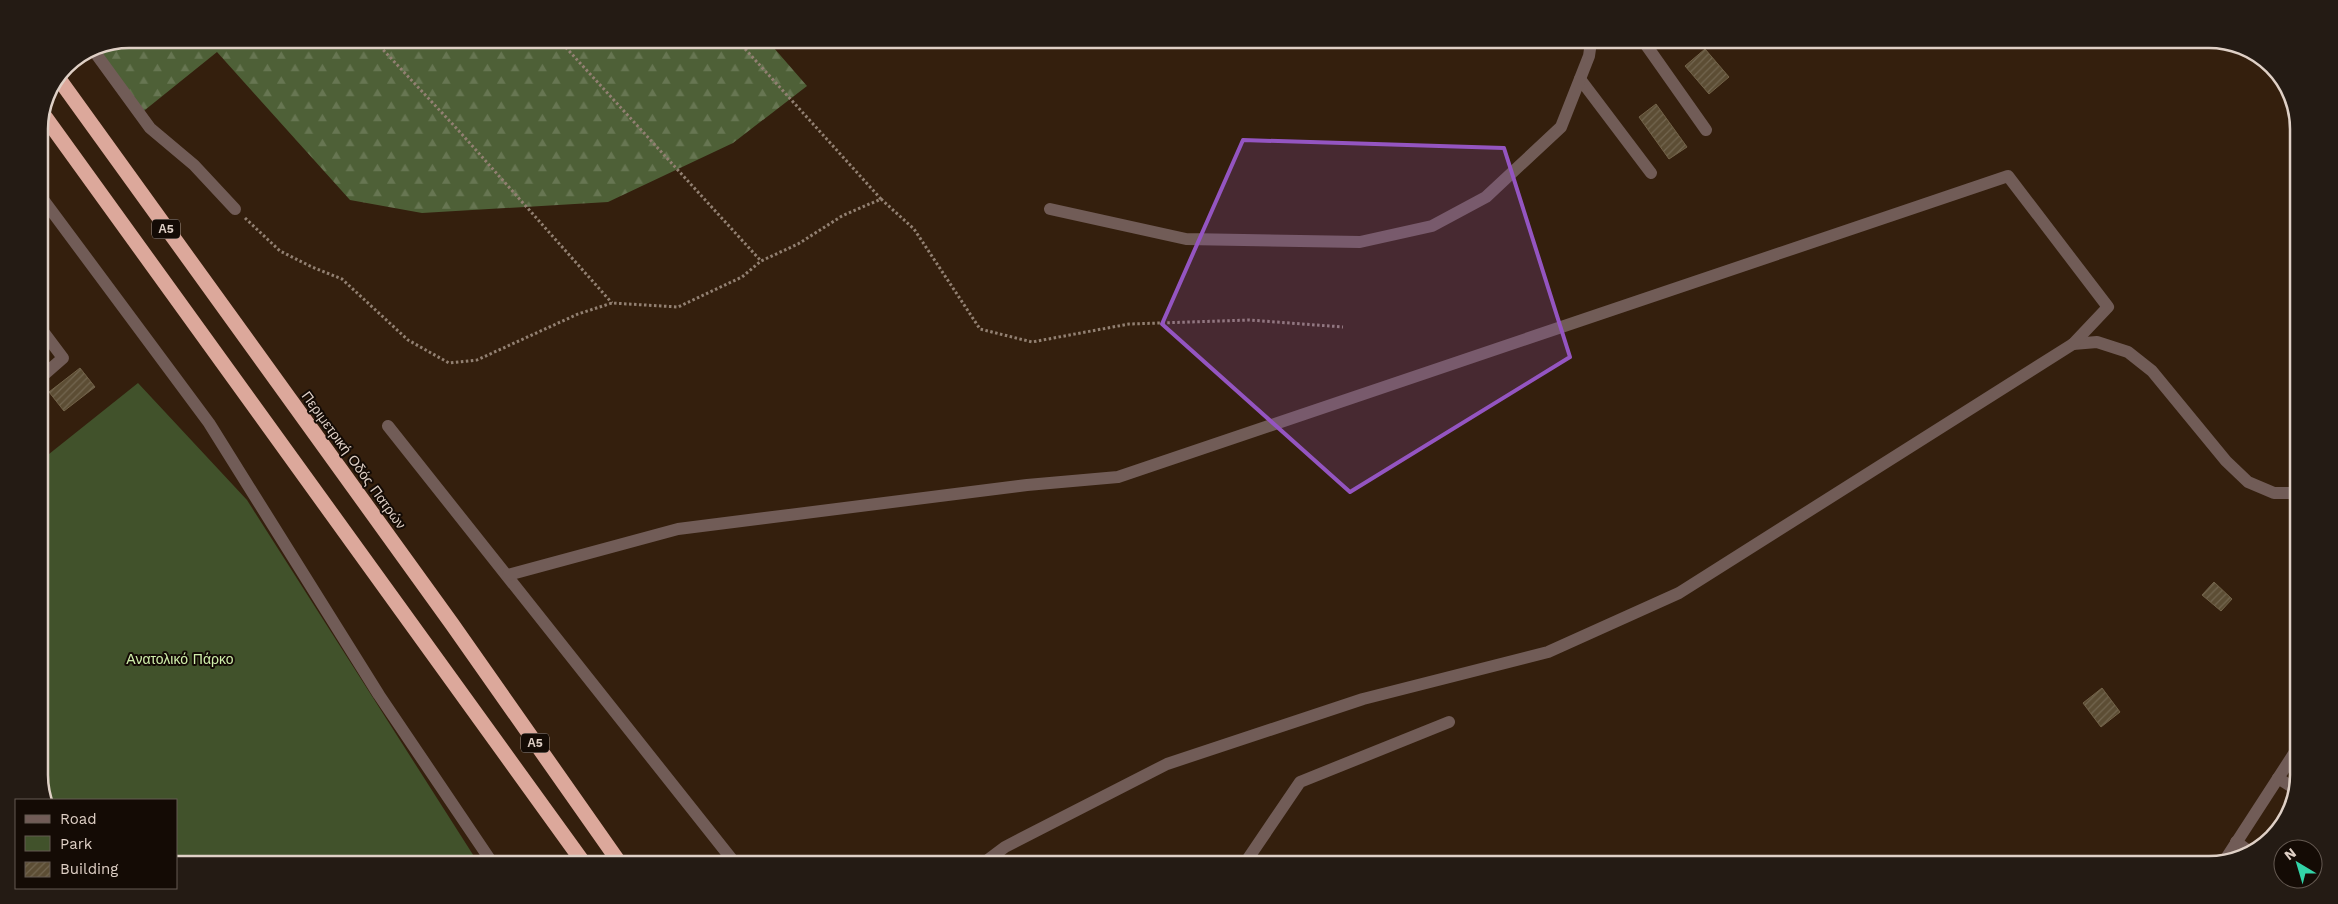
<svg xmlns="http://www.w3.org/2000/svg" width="2338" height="904" font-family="'Work Sans',sans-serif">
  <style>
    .green { fill: #41522b }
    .forest { fill: url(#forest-firs) }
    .building { fill: url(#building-hatch); stroke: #736349 }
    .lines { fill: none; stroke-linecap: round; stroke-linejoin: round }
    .path { stroke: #928072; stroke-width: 3; stroke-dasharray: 2.5 2.5; stroke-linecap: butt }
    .minor { stroke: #715c57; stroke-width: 12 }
    .highway { stroke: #dca89b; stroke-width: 15 }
    .marked { fill: #9455c1; fill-opacity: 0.2; stroke: #9455c1; stroke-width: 4; stroke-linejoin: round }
    .labels { text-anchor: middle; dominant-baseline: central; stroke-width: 4; stroke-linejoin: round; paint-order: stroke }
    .shield { fill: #140b05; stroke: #a2958c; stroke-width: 1 }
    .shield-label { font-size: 12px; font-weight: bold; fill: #dfd0c6 }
    .street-label { font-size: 14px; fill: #dfd0c6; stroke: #140b05 }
    .park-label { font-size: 14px; fill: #d0efab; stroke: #140b05 }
    .rim { fill: none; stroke: #dfd0c6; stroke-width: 2.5 }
  </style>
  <defs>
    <pattern id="forest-firs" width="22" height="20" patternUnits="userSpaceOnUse" patternTransform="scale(1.25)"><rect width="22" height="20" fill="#4e6037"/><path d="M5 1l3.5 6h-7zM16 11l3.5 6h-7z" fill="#677652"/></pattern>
    <pattern id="building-hatch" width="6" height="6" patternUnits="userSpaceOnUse" patternTransform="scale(1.25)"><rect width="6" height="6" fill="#5c4d34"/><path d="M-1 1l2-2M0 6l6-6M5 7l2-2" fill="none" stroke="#736650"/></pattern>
  </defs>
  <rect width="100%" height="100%" fill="#341f0d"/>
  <path class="green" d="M 138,383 L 247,500 L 477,861 L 176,861 L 176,800 L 46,800 L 39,782 L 39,462 Z"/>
  <path class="forest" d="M 128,39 L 767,40 L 807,86 L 733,143 L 608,202 L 422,213 L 350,200 L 217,52 L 140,114 L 95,45 Z"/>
  <g class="building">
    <path d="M 1705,49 L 1729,77 L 1709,94 L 1685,66 Z"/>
    <path d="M 1656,104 L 1687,147 L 1669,159 L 1639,117 Z"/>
    <path d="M 80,368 L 95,387 L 64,411 L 49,392 Z"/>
    <path d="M 2214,582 L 2232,599 L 2221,611 L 2202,595 Z"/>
    <path d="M 2102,688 L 2120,712 L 2101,727 L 2083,703 Z"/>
  </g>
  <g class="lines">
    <g class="path">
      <path d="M 373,39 L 459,131 L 612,303"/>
      <path d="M 559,40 L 761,261"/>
      <path d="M 881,199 L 914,229 L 980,329 L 1032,342 L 1129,324 L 1249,320 L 1343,327"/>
      <path d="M 245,218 L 280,251 L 312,267 L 342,279 L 408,340 L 449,363 L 477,360 L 578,314 L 612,303 L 678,307 L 742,277 L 761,261 L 798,244 L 842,216 L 881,199 L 737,40"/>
    </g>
    <g class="minor">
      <path d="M 1644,42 L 1706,130"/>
      <path d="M 91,47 L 150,128 L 194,165 L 235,209"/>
      <path d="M 1580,79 L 1651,173"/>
      <path d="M 39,194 L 209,423 L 379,695 L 491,861"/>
      <path d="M 1050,209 L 1186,239 L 1360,242 L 1432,226 L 1486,197 L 1561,127 L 1589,56 L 1591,42"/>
      <path d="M 39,326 L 63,358 L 39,379"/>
      <path d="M 2073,344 L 2097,342 L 2128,352 L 2152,371 L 2226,461 L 2248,482 L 2274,493 L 2297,493"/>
      <path d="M 388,426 L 734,862"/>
      <path d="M 508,575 L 678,529 L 1027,485 L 1118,477 L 2008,176 L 2108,307 L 2073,344 L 1679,593 L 1548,652 L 1363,699 L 1167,764 L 1005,847 L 985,862"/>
      <path d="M 2278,778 L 2295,789"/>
      <path d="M 2236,842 L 2250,852"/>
      <path d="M 2225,860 L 2295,752"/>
      <path d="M 1245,863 L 1300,782 L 1449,722"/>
    </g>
    <g class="highway">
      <path d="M 59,79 L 452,624 L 619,862"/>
      <path d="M 43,114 L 583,862"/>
    </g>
  </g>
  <path class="marked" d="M 1243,140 L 1504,148 L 1570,357 L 1350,492 L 1162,324 Z"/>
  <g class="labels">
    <g class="shield">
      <rect x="152" y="219.5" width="28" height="19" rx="4"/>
      <rect x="521" y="733.5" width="28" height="19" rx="4"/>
    </g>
    <g class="shield-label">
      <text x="166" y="229">Α5</text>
      <text x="535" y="743">Α5</text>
    </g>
    <g class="street-label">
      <text transform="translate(354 460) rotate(54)">Περιμετρική Οδός Πατρών</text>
    </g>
    <g class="park-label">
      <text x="180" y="659">Ανατολικό Πάρκο</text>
    </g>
  </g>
  <path d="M0 0H2338V904H0ZM129 48H2209A81 81 0 0 1 2290 129V775A81 81 0 0 1 2209 856H129A81 81 0 0 1 48 775V129A81 81 0 0 1 129 48Z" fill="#241b14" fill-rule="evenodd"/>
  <path class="rim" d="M129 48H2209A81 81 0 0 1 2290 129V775A81 81 0 0 1 2209 856H129A81 81 0 0 1 48 775V129A81 81 0 0 1 129 48Z"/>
  <rect x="15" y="799" width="162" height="90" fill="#140b05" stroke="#655a52"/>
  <rect x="25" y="815" width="25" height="8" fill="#715c57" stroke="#655a52"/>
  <text x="60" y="824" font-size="15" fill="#dfd0c6">Road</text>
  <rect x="25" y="836" width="25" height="15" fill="#41522b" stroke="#655a52"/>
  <text x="60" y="849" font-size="15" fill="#dfd0c6">Park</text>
  <rect x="25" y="862" width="25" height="15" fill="url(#building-hatch)" stroke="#655a52"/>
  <text x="60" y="874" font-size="15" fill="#dfd0c6">Building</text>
  <g transform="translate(2298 864) rotate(322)"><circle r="24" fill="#140b05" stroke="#655a52"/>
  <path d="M0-4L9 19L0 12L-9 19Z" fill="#33d4a8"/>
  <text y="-8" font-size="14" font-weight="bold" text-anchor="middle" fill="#dfd0c6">N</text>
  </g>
</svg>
